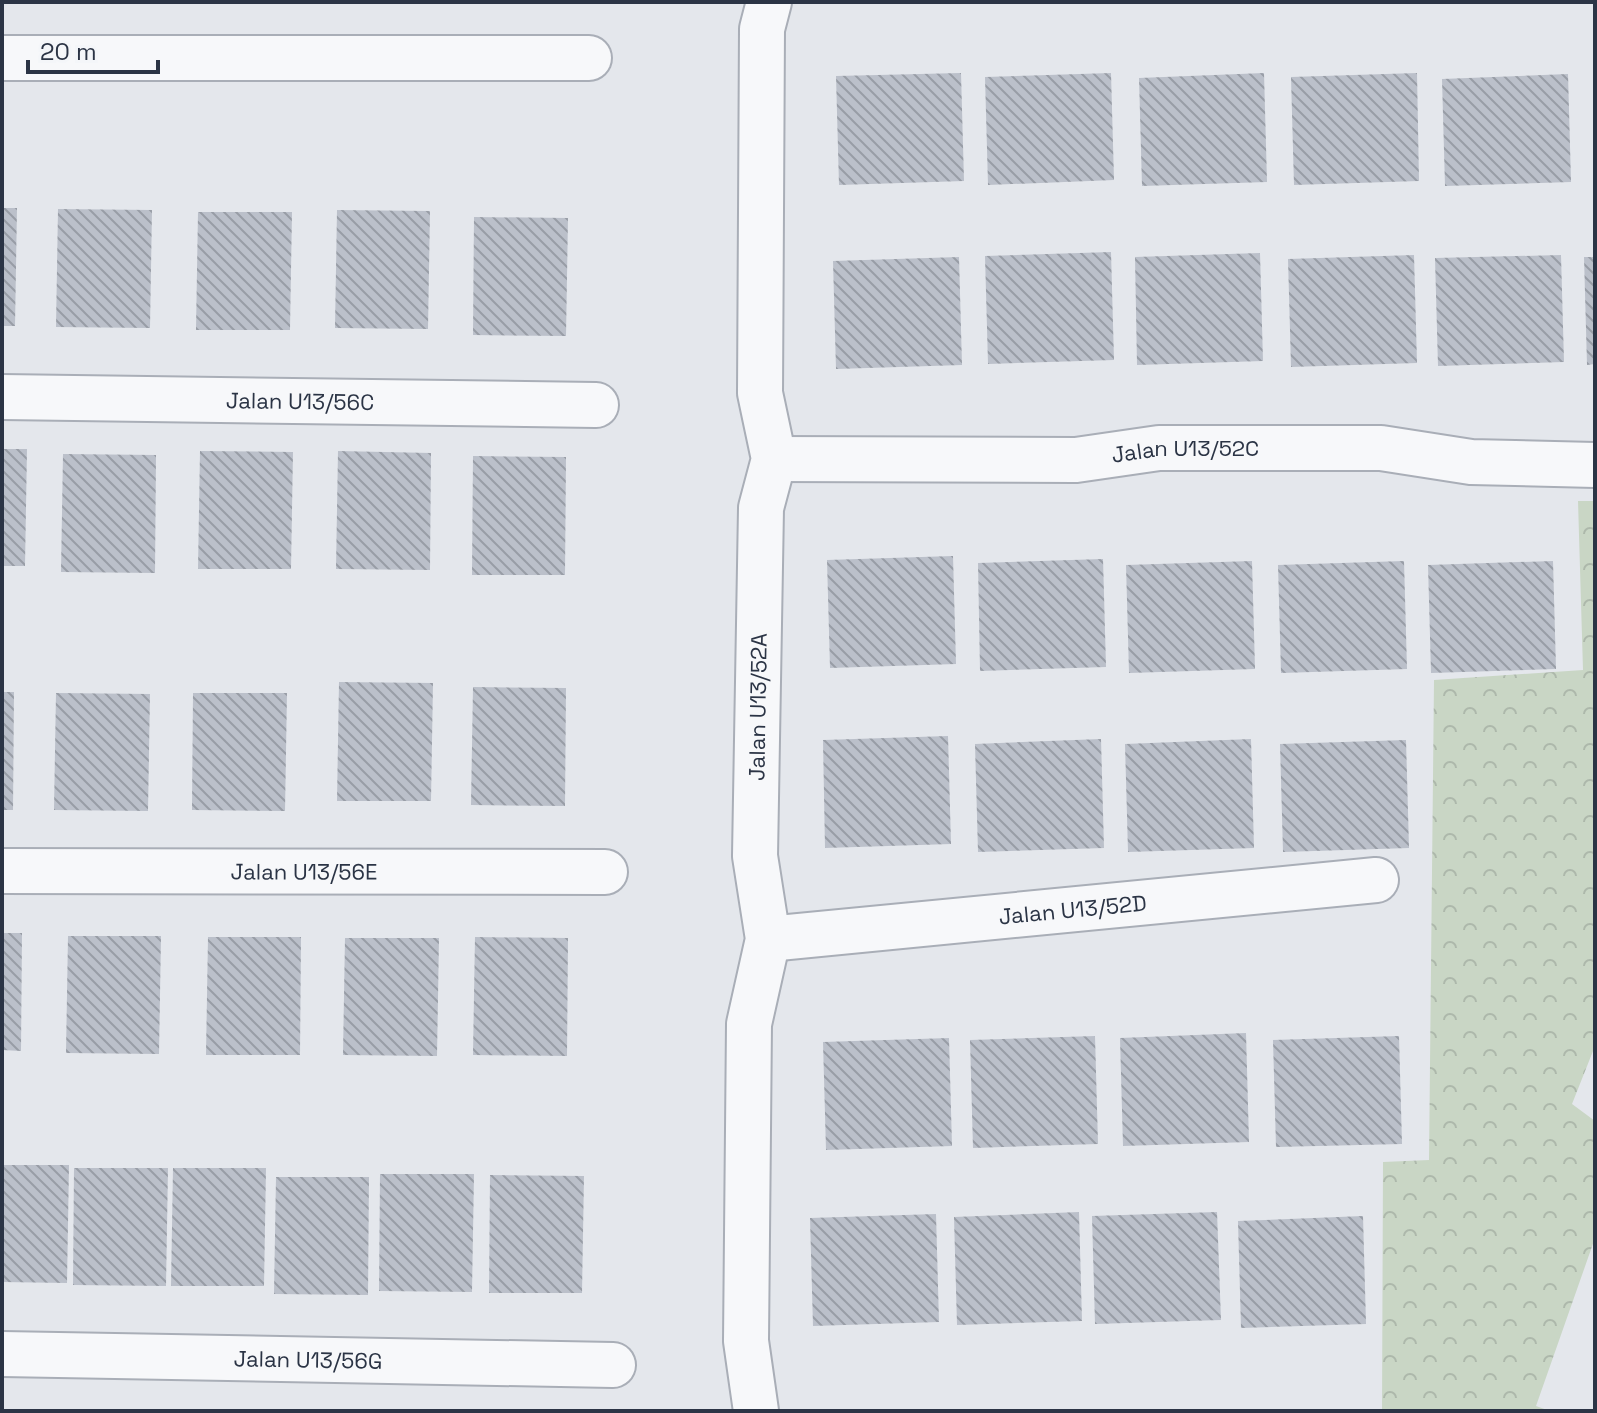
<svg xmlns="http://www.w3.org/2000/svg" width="1597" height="1413" font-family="'Space Grotesk',sans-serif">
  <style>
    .park { fill: url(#park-crowns) }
    .building { fill: url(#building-back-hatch) }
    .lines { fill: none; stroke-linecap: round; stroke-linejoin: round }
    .minor-casing { stroke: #a9aeb7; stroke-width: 48 }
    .minor { stroke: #f7f8fa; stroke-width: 44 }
    .labels { text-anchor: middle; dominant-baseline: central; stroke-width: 7; stroke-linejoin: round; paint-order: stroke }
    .street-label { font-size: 22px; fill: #2b3445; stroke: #f4f6f9 }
  </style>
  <defs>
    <pattern id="park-crowns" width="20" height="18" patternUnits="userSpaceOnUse" patternTransform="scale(2)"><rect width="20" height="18" fill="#c9d6c5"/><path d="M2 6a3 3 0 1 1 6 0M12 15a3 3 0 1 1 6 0" fill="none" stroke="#adb8ab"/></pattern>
    <pattern id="building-back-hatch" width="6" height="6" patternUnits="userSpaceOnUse" patternTransform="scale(2)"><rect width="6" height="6" fill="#bbc0ca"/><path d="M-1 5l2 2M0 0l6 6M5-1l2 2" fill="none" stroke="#989da6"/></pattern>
  </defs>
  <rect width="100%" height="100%" fill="#e4e7ec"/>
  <path class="park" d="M 1578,501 L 1595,501 L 1595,1046 L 1572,1104 L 1595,1121 L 1595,1238 L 1536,1406 L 1550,1411 L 1382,1411 L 1383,1162 L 1429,1160 L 1434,680 L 1583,670 Z"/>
  <g class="building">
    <path d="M 961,73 L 964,181 L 839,185 L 836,76 Z"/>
    <path d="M 1111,73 L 1114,180 L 988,185 L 985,77 Z"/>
    <path d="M 1264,73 L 1267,182 L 1142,186 L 1139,78 Z"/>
    <path d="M 1417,73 L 1419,181 L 1294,185 L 1291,77 Z"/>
    <path d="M 1568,74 L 1571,182 L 1445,186 L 1442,79 Z"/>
    <path d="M 2,208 L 17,208 L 15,326 L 2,326 Z"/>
    <path d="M 58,209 L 152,210 L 150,328 L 56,327 Z"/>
    <path d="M 337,210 L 430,211 L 428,329 L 335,328 Z"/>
    <path d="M 198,212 L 292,212 L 290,330 L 196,330 Z"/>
    <path d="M 474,217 L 568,218 L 566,336 L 473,335 Z"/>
    <path d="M 1111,252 L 1114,360 L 988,364 L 985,256 Z"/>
    <path d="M 1260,253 L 1263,361 L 1137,365 L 1135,257 Z"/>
    <path d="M 1414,255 L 1417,363 L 1291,367 L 1288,259 Z"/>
    <path d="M 1561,255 L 1564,362 L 1438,366 L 1435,258 Z"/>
    <path d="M 959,257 L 962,365 L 836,369 L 833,261 Z"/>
    <path d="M 1584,257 L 1595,257 L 1595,364 L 1587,365 Z"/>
    <path d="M 2,449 L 27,449 L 25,566 L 2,566 Z"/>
    <path d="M 200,451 L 293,452 L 291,569 L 198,569 Z"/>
    <path d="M 338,451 L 431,453 L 430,570 L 336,569 Z"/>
    <path d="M 63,454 L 156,455 L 155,573 L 61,572 Z"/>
    <path d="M 473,456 L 566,457 L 565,575 L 472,575 Z"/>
    <path d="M 953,556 L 956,664 L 830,668 L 827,560 Z"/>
    <path d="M 1103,559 L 1106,667 L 980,671 L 978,563 Z"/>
    <path d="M 1252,561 L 1255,669 L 1129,673 L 1126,565 Z"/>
    <path d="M 1404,561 L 1407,669 L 1281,673 L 1278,565 Z"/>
    <path d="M 1553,561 L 1556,669 L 1431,673 L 1428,565 Z"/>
    <path d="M 339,682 L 433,683 L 431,801 L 337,801 Z"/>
    <path d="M 473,687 L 566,688 L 565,806 L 471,805 Z"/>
    <path d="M 2,692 L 14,692 L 13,810 L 2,810 Z"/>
    <path d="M 56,693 L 150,694 L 148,811 L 54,810 Z"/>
    <path d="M 193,693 L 287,693 L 285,811 L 192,810 Z"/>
    <path d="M 948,736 L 951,844 L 825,848 L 823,740 Z"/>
    <path d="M 1101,739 L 1104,848 L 978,852 L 975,744 Z"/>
    <path d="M 1251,739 L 1254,848 L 1128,852 L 1125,744 Z"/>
    <path d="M 1406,740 L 1409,848 L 1283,852 L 1280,744 Z"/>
    <path d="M 2,933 L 22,933 L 21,1051 L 2,1050 Z"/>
    <path d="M 68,936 L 161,936 L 159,1054 L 66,1053 Z"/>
    <path d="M 208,937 L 301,937 L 300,1055 L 206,1055 Z"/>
    <path d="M 475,937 L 568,938 L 567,1056 L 473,1055 Z"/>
    <path d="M 345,938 L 439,938 L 437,1056 L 343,1055 Z"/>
    <path d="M 1246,1033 L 1249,1142 L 1123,1146 L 1120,1038 Z"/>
    <path d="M 1095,1036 L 1098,1144 L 973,1148 L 970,1040 Z"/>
    <path d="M 1399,1036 L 1402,1144 L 1276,1147 L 1273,1040 Z"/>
    <path d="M 949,1038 L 952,1146 L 826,1150 L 823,1042 Z"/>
    <path d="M 2,1165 L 69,1165 L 67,1283 L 2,1282 Z"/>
    <path d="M 74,1168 L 168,1168 L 166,1286 L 73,1285 Z"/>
    <path d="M 173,1168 L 266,1168 L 264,1286 L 171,1286 Z"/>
    <path d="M 380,1174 L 474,1174 L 472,1292 L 379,1291 Z"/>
    <path d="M 490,1175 L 584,1176 L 582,1293 L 489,1293 Z"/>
    <path d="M 276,1177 L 369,1177 L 368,1295 L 274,1294 Z"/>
    <path d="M 1079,1212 L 1082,1321 L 957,1325 L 954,1217 Z"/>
    <path d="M 1217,1212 L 1221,1320 L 1095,1324 L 1092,1216 Z"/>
    <path d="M 936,1214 L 939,1322 L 813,1326 L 810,1218 Z"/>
    <path d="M 1363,1216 L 1366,1324 L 1241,1328 L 1238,1221 Z"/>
  </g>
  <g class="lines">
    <defs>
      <g id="minor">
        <path d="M 2,58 L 589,58"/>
        <path id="s1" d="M 2,397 L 596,405"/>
        <path id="s2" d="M 774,459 L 1076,460 L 1159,448 L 1381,448 L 1471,462 L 1595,465"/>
        <path id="s3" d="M 2,871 L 605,872"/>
        <path id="s4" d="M 768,939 L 1376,880"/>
        <path id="s5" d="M 2,1354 L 613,1365"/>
        <path id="s6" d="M 756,1411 L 746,1341 L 749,1024 L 768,939 L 755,856 L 761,508 L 774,459 L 760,393 L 762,29 L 769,2"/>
      </g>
    </defs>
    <use href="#minor" class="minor-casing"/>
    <use href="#minor" class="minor"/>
  </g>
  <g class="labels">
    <g class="street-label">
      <text stroke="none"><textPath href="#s1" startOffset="298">Jalan U13/56C</textPath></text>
      <text stroke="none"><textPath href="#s2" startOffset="412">Jalan U13/52C</textPath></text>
      <text stroke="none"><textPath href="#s6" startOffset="708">Jalan U13/52A</textPath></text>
      <text stroke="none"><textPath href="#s3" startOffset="302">Jalan U13/56E</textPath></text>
      <text stroke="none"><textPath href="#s4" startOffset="306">Jalan U13/52D</textPath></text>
      <text stroke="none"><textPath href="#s5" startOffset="306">Jalan U13/56G</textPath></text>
    </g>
  </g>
  <rect width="1597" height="1413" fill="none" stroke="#2b3445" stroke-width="8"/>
  <path d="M28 60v12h130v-12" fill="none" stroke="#2b3445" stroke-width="4"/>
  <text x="40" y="60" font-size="24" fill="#2b3445" stroke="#f4f6f9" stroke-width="6" paint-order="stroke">20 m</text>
</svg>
